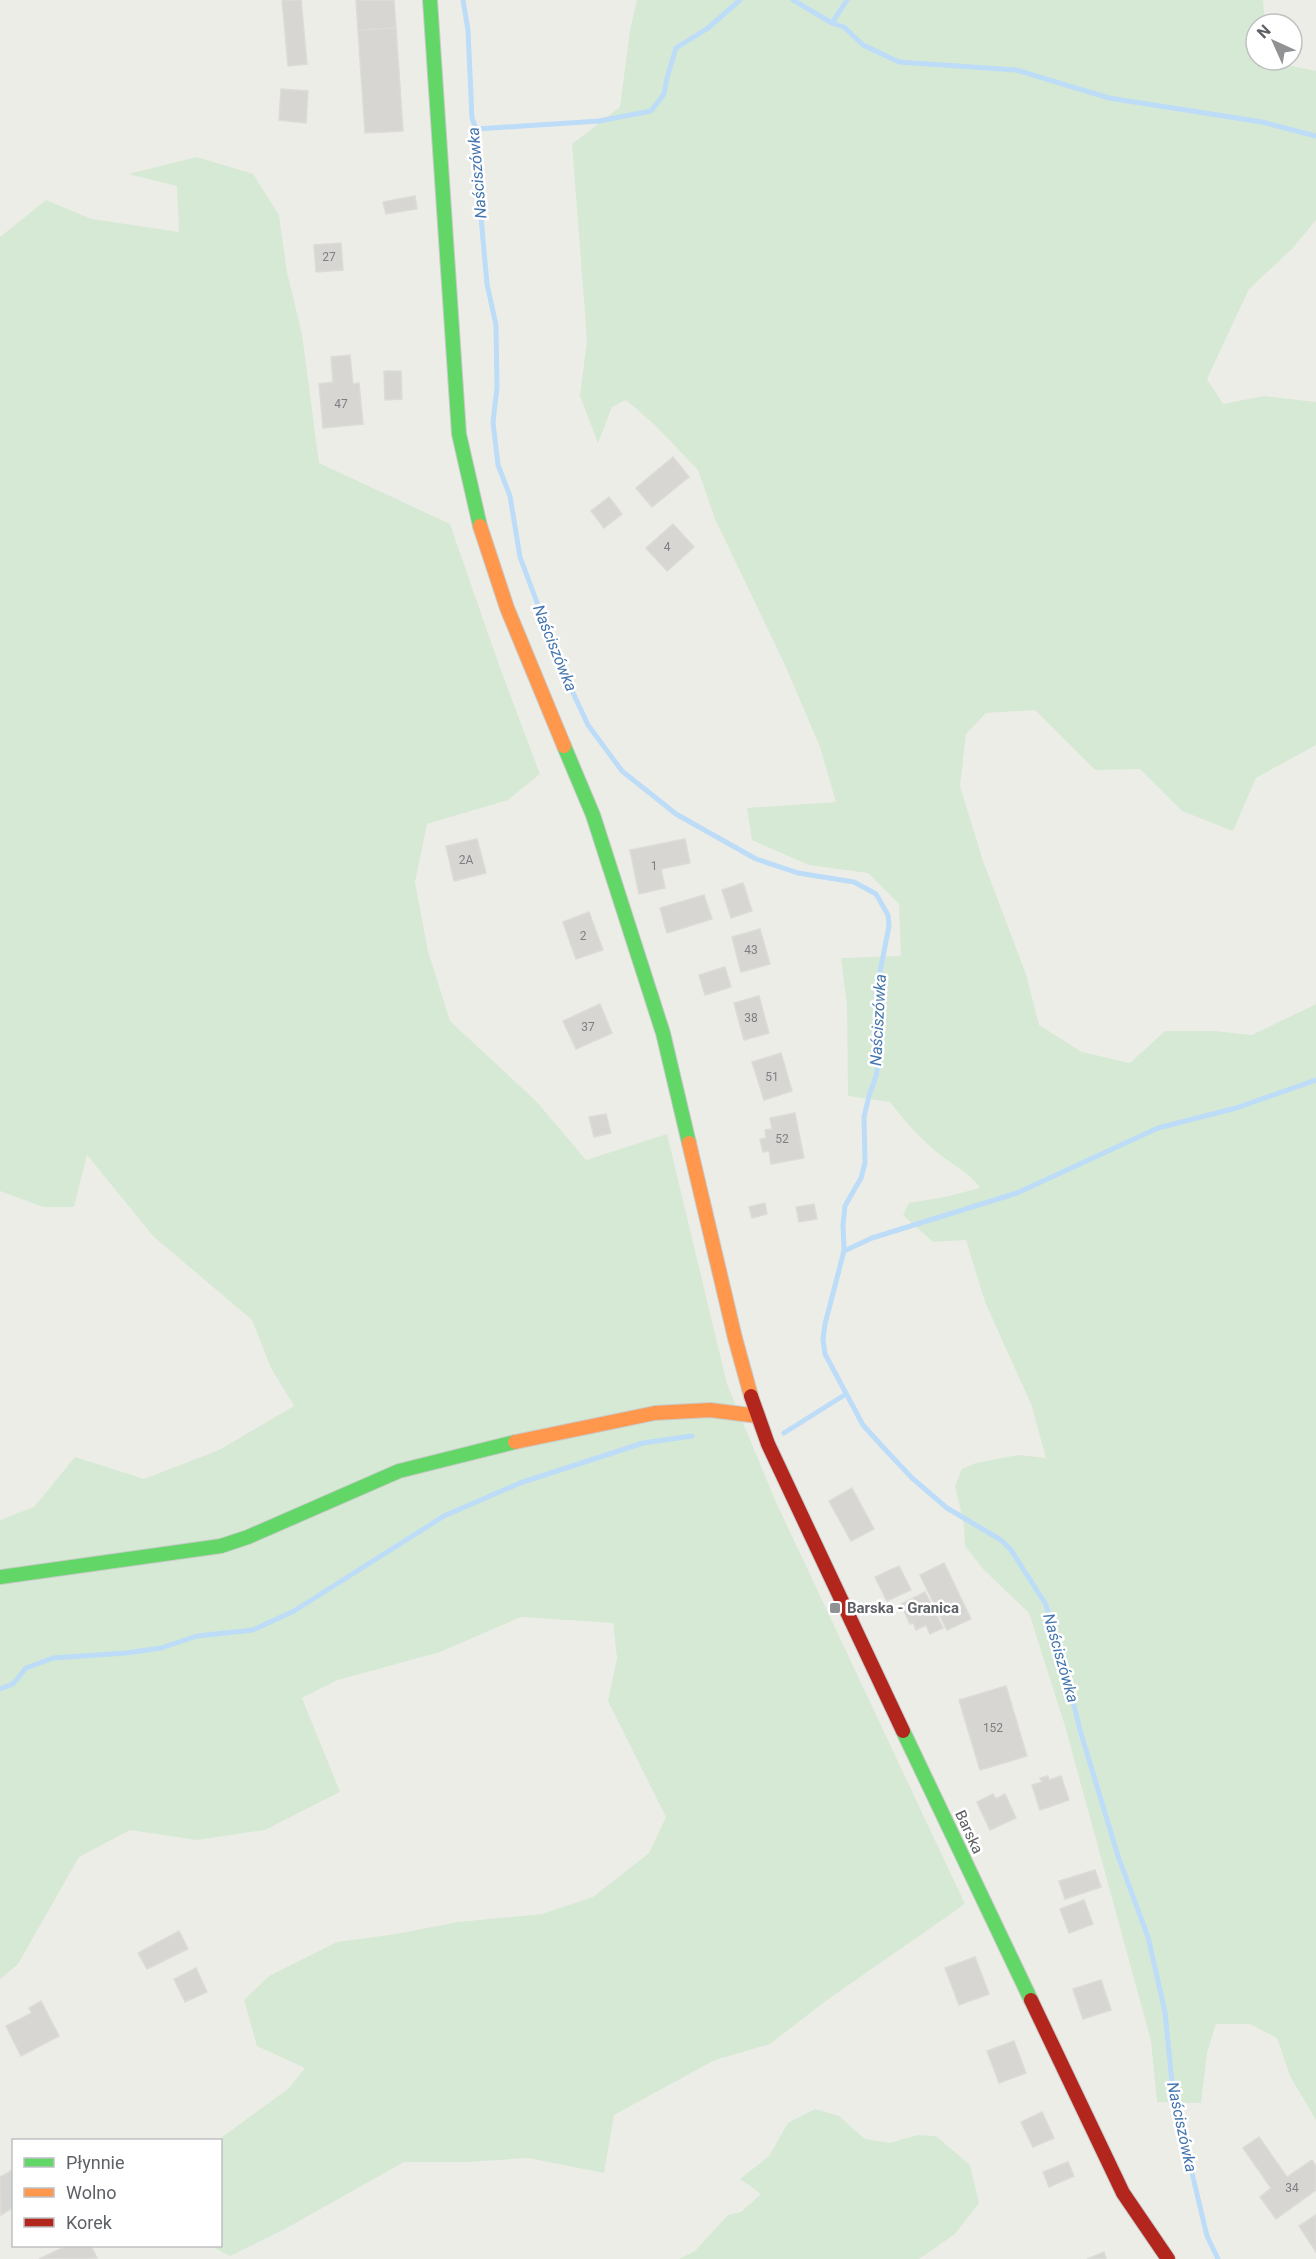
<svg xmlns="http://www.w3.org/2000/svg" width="1316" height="2259" font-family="Roboto,sans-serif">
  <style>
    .green { fill: #d6e9d5 }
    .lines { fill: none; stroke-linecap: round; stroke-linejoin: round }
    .stream { stroke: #bddcf7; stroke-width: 5 }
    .building { fill: #d7d6d3; stroke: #dcdbd7; stroke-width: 1.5 }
    .fast-casing { stroke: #cacbca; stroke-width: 16 }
    .slow-casing { stroke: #cacbca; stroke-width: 16 }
    .jam-casing { stroke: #cacbca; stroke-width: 16 }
    .fast { stroke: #63d668; stroke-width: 14 }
    .slow { stroke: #ff974d; stroke-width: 14 }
    .jam { stroke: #b3261e; stroke-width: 14 }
    .poi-dot { fill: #909294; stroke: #fff; stroke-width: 2 }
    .labels { text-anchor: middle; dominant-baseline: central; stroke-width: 5; stroke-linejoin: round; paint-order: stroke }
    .number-label { font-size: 12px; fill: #7d7f82 }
    .poi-label { font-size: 15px; font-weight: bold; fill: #5e6166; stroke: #fff; text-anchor: start }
    .street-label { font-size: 15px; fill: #5e6166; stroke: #fff }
    .water-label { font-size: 16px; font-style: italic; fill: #4475af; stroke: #fff }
  </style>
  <rect width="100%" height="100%" fill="#edede8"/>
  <g class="green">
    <path d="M 637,0 L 1263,0 L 1265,24 L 1256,24 L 1256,60 L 1273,60 L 1273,62 L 1316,71 L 1316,220 L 1292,249 L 1249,289 L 1207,379 L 1223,404 L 1264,396 L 1316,402 L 1316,745 L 1256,778 L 1233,831 L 1182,811 L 1140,769 L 1095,770 L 1035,710 L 986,713 L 966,734 L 960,786 L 983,861 L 1026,974 L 1039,1025 L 1082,1052 L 1130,1063 L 1165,1031 L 1214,1031 L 1252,1035 L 1316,1004 L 1316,2120 L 1290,2076 L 1277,2038 L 1250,2024 L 1216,2024 L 1207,2053 L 1201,2103 L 1157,2102 L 1151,2041 L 1065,1726 L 1029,1613 L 984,1570 L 965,1546 L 964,1525 L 955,1486 L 962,1469 L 976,1463 L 1018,1455 L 1046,1458 L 1031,1404 L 985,1302 L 966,1240 L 933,1242 L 903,1215 L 909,1203 L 945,1197 L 980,1188 C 969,1172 957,1168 943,1157 C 922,1141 906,1123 890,1102 L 848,1096 L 847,1005 L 841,958 L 901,956 L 899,904 L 868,873 L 809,865 L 752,840 L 747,808 L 836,802 L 820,747 L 785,665 L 715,519 L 698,470 L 655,425 L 626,400 L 612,407 L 598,443 L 580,396 L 587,340 L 572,144 L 620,107 L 630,30 Z"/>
    <path d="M 197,157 L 253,174 L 279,215 L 287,272 L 302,334 L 319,463 L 450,524 L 499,665 L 540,774 L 508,800 L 427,824 L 415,882 L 428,951 L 450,1021 L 537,1102 L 586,1160 L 667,1134 L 727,1384 L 775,1500 L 965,1904 L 827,2000 L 770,2044 L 715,2060 L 614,2115 L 604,2173 L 528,2158 L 468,2162 L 404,2162 L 285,2229 L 230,2256 L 210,2246 L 220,2246 L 220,2140 L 218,2140 L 289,2088 L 305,2068 L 257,2046 L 244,2000 L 269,1976 L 337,1942 L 396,1934 L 458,1922 L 542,1914 L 593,1897 L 649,1853 L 666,1817 L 608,1701 L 617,1658 L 613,1623 L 521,1617 L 440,1652 L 338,1680 L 302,1698 L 340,1792 L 265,1830 L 197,1840 L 130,1830 L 79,1857 L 18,1964 L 0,1979 L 0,1520 L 34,1507 L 75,1457 L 144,1479 L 219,1450 L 294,1406 L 271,1368 L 252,1320 L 154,1237 L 87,1155 L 74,1207 L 43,1207 L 0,1191 L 0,237 L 46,200 L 92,219 L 179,232 L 177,186 L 128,174 Z"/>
    <path d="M 815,2109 L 839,2116 L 865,2139 L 890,2143 L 917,2135 L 936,2136 L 970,2165 L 979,2203 L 955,2234 L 919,2259 L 679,2259 L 695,2251 L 728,2215 L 741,2212 L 761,2194 L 740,2179 L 769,2156 L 788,2123 Z"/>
  </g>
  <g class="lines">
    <g class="stream">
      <path d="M 463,0 L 468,30 L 472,118 L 476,129 L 480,206 L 487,284 L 496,325 L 497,388 L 493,422 L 498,465 L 510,496 L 520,557 L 561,667 L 588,725 L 622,771 L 676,814 L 756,859 L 798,873 L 854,882 L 876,894 L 888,915 L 889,926 L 876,992 L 878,1063 L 876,1076 L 869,1096 L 864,1117 L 865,1163 L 861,1178 L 845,1206 L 843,1225 L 844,1251 L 825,1324 L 823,1339 L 825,1354 L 863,1425 L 882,1446 L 912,1478 L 947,1508 L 1001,1540 L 1011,1550 L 1045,1603 L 1058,1640 L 1080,1730 L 1118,1856 L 1148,1937 L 1165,2012 L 1173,2093 L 1207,2236 L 1218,2259"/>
      <path d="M 793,0 L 832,23 L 844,27 L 863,45 L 899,62 L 1016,70 L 1109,98 L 1262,122 L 1316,136"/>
      <path d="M 832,23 L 847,0"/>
      <path d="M 476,129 L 599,121 L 651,111 L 664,94 L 667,78 L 676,48 L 708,28 L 740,0"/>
      <path d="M 844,1251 L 872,1238 L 1017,1193 L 1158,1128 L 1236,1108 L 1316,1080"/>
      <path d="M 784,1433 L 846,1394"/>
      <path d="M 0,1689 L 13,1684 L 26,1668 L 53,1658 L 126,1653 L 161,1648 L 197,1636 L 253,1630 L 294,1611 L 444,1516 L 520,1483 L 643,1443 L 692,1436"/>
    </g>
  </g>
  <g class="building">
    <path d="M 282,0 L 301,0 L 307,64 L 288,66 Z"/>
    <path d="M 356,0 L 394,0 L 396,28 L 358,30 Z"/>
    <path d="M 396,28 L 403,131 L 365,133 L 358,30 Z"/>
    <path d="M 281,89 L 308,91 L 306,123 L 279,120 Z"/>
    <path d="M 415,196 L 417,209 L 386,214 L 383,202 Z"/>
    <path d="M 341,243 L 343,270 L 316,272 L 314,245 Z"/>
    <path d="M 350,355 L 353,384 L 359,383 L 363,424 L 323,428 L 319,384 L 333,382 L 331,357 Z"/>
    <path d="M 384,371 L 401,371 L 402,399 L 385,400 Z"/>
    <path d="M 673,457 L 689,477 L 652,507 L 636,488 Z"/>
    <path d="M 609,497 L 622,514 L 604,528 L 591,511 Z"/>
    <path d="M 673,524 L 694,547 L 667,571 L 646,548 Z"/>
    <path d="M 477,839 L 486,873 L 454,881 L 446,846 Z"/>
    <path d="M 685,839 L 690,863 L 661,869 L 665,888 L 639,894 L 630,850 Z"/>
    <path d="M 743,883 L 752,911 L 731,918 L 722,890 Z"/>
    <path d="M 704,895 L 712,919 L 667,933 L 660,908 Z"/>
    <path d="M 589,912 L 603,950 L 576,959 L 563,922 Z"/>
    <path d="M 760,929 L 770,964 L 741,972 L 732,937 Z"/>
    <path d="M 725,967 L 731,987 L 705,995 L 699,975 Z"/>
    <path d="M 759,996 L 769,1033 L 744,1040 L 734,1003 Z"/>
    <path d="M 600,1004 L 612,1033 L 576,1049 L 563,1021 Z"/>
    <path d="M 781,1053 L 792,1091 L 764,1100 L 752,1062 Z"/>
    <path d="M 795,1113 L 804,1158 L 771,1164 L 769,1151 L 763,1152 L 760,1139 L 766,1138 L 765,1130 L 772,1129 L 770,1118 Z"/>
    <path d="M 606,1114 L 611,1133 L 594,1137 L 589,1117 Z"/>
    <path d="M 765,1203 L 767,1214 L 752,1218 L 749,1207 Z"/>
    <path d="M 814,1204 L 817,1219 L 799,1222 L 796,1207 Z"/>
    <path d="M 852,1488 L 874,1529 L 851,1541 L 829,1501 Z"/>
    <path d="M 944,1563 L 971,1619 L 947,1630 L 920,1575 Z"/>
    <path d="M 899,1566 L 911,1590 L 887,1601 L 875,1577 Z"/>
    <path d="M 925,1592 L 943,1628 L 930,1634 L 926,1625 L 916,1630 L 913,1623 L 910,1624 L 901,1604 Z"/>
    <path d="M 1006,1686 L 1027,1756 L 980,1770 L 959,1700 Z"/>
    <path d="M 1048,1776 L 1049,1780 L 1061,1776 L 1069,1800 L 1040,1810 L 1032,1785 L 1042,1782 L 1040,1778 Z"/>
    <path d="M 993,1794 L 996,1799 L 1005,1794 L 1016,1818 L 990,1830 L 977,1802 Z"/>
    <path d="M 1095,1870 L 1101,1887 L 1065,1899 L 1059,1881 Z"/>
    <path d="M 1084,1900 L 1093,1924 L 1069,1933 L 1060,1909 Z"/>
    <path d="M 179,1931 L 188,1949 L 147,1969 L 138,1953 Z"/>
    <path d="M 975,1957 L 989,1994 L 959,2005 L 945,1968 Z"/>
    <path d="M 196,1968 L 207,1992 L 185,2002 L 174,1979 Z"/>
    <path d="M 1101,1980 L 1111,2010 L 1083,2019 L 1073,1989 Z"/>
    <path d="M 41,2001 L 59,2036 L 21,2056 L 6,2026 L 32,2013 L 29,2008 Z"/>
    <path d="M 1014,2041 L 1026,2073 L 999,2083 L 987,2051 Z"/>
    <path d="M 1042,2112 L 1054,2138 L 1033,2147 L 1021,2122 Z"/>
    <path d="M 1259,2137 L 1287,2177 L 1312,2160 L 1316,2166 L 1316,2190 L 1276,2219 L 1260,2197 L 1271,2188 L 1243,2148 Z"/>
    <path d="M 1068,2162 L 1074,2176 L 1049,2187 L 1043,2172 Z"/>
    <path d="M 14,2169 L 14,2207 L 1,2215 L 0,2177 Z"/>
    <path d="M 1316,2215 L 1316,2252 L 1299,2226 Z"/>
    <path d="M 66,2246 L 91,2246 L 97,2258 L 39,2259 Z"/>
    <path d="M 1104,2252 L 1106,2259 L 1087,2259 Z"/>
  </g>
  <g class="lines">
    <defs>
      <g id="fast">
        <path d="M 430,0 L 459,434 L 480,526"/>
        <path d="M 564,746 L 593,815 L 663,1033 L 689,1143"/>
        <path d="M 0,1577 L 221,1546 L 248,1537 L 399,1471 L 515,1442"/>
        <path d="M 903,1731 L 1031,2000"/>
      </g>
      <g id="slow">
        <path d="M 480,526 L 507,608 L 564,746"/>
        <path d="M 689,1143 L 735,1338 L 751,1396"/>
        <path d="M 515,1442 L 655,1413 L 710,1410 L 758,1416"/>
      </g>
      <g id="jam">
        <path d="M 751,1396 L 768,1444 L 903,1731"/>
        <path d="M 1031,2000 L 1123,2193 L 1168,2259"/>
      </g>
    </defs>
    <use href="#fast" class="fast-casing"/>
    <use href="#slow" class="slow-casing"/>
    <use href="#jam" class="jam-casing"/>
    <use href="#fast" class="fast"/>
    <use href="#slow" class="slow"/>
    <use href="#jam" class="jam"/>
  </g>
  <rect class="poi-dot" x="829" y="1602" width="12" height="12" rx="3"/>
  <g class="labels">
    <g class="number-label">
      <text x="329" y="257">27</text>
      <text x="341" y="404">47</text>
      <text x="667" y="547">4</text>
      <text x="466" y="860">2A</text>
      <text x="654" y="866">1</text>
      <text x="583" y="936">2</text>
      <text x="751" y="950">43</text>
      <text x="751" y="1018">38</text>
      <text x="588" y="1027">37</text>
      <text x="772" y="1077">51</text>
      <text x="782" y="1139">52</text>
      <text x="993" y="1728">152</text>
      <text x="1292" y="2188">34</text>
    </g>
    <g class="poi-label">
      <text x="847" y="1608">Barska - Granica</text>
    </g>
    <g class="street-label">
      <text transform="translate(969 1832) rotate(65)">Barska</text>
    </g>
    <g class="water-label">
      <text transform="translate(477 173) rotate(-95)">Naściszówka</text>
      <text transform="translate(555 648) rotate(68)">Naściszówka</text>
      <text transform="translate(878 1020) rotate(-87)">Naściszówka</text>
      <text transform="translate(1061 1658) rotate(74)">Naściszówka</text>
      <text transform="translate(1182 2127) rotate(78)">Naściszówka</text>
    </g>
  </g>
  <rect x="12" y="2139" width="210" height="108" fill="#ffffff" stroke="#bfc0c2" stroke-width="1.5"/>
  <rect x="24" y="2158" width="30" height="9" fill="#63d668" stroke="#bfc0c2" stroke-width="1.5"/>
  <text x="66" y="2169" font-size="18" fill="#5e6166">Płynnie</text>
  <rect x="24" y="2188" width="30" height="9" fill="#ff974d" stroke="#bfc0c2" stroke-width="1.5"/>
  <text x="66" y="2199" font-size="18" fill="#5e6166">Wolno</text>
  <rect x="24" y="2218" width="30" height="9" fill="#b3261e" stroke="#bfc0c2" stroke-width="1.5"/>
  <text x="66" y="2229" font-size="18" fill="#5e6166">Korek</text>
  <g transform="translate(1274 42) rotate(315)"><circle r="28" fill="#ffffff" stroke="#bfc0c2" stroke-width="1.5"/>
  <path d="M0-4.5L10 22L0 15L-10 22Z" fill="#909294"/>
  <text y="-9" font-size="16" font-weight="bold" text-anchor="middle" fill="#5e6166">N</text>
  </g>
</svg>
